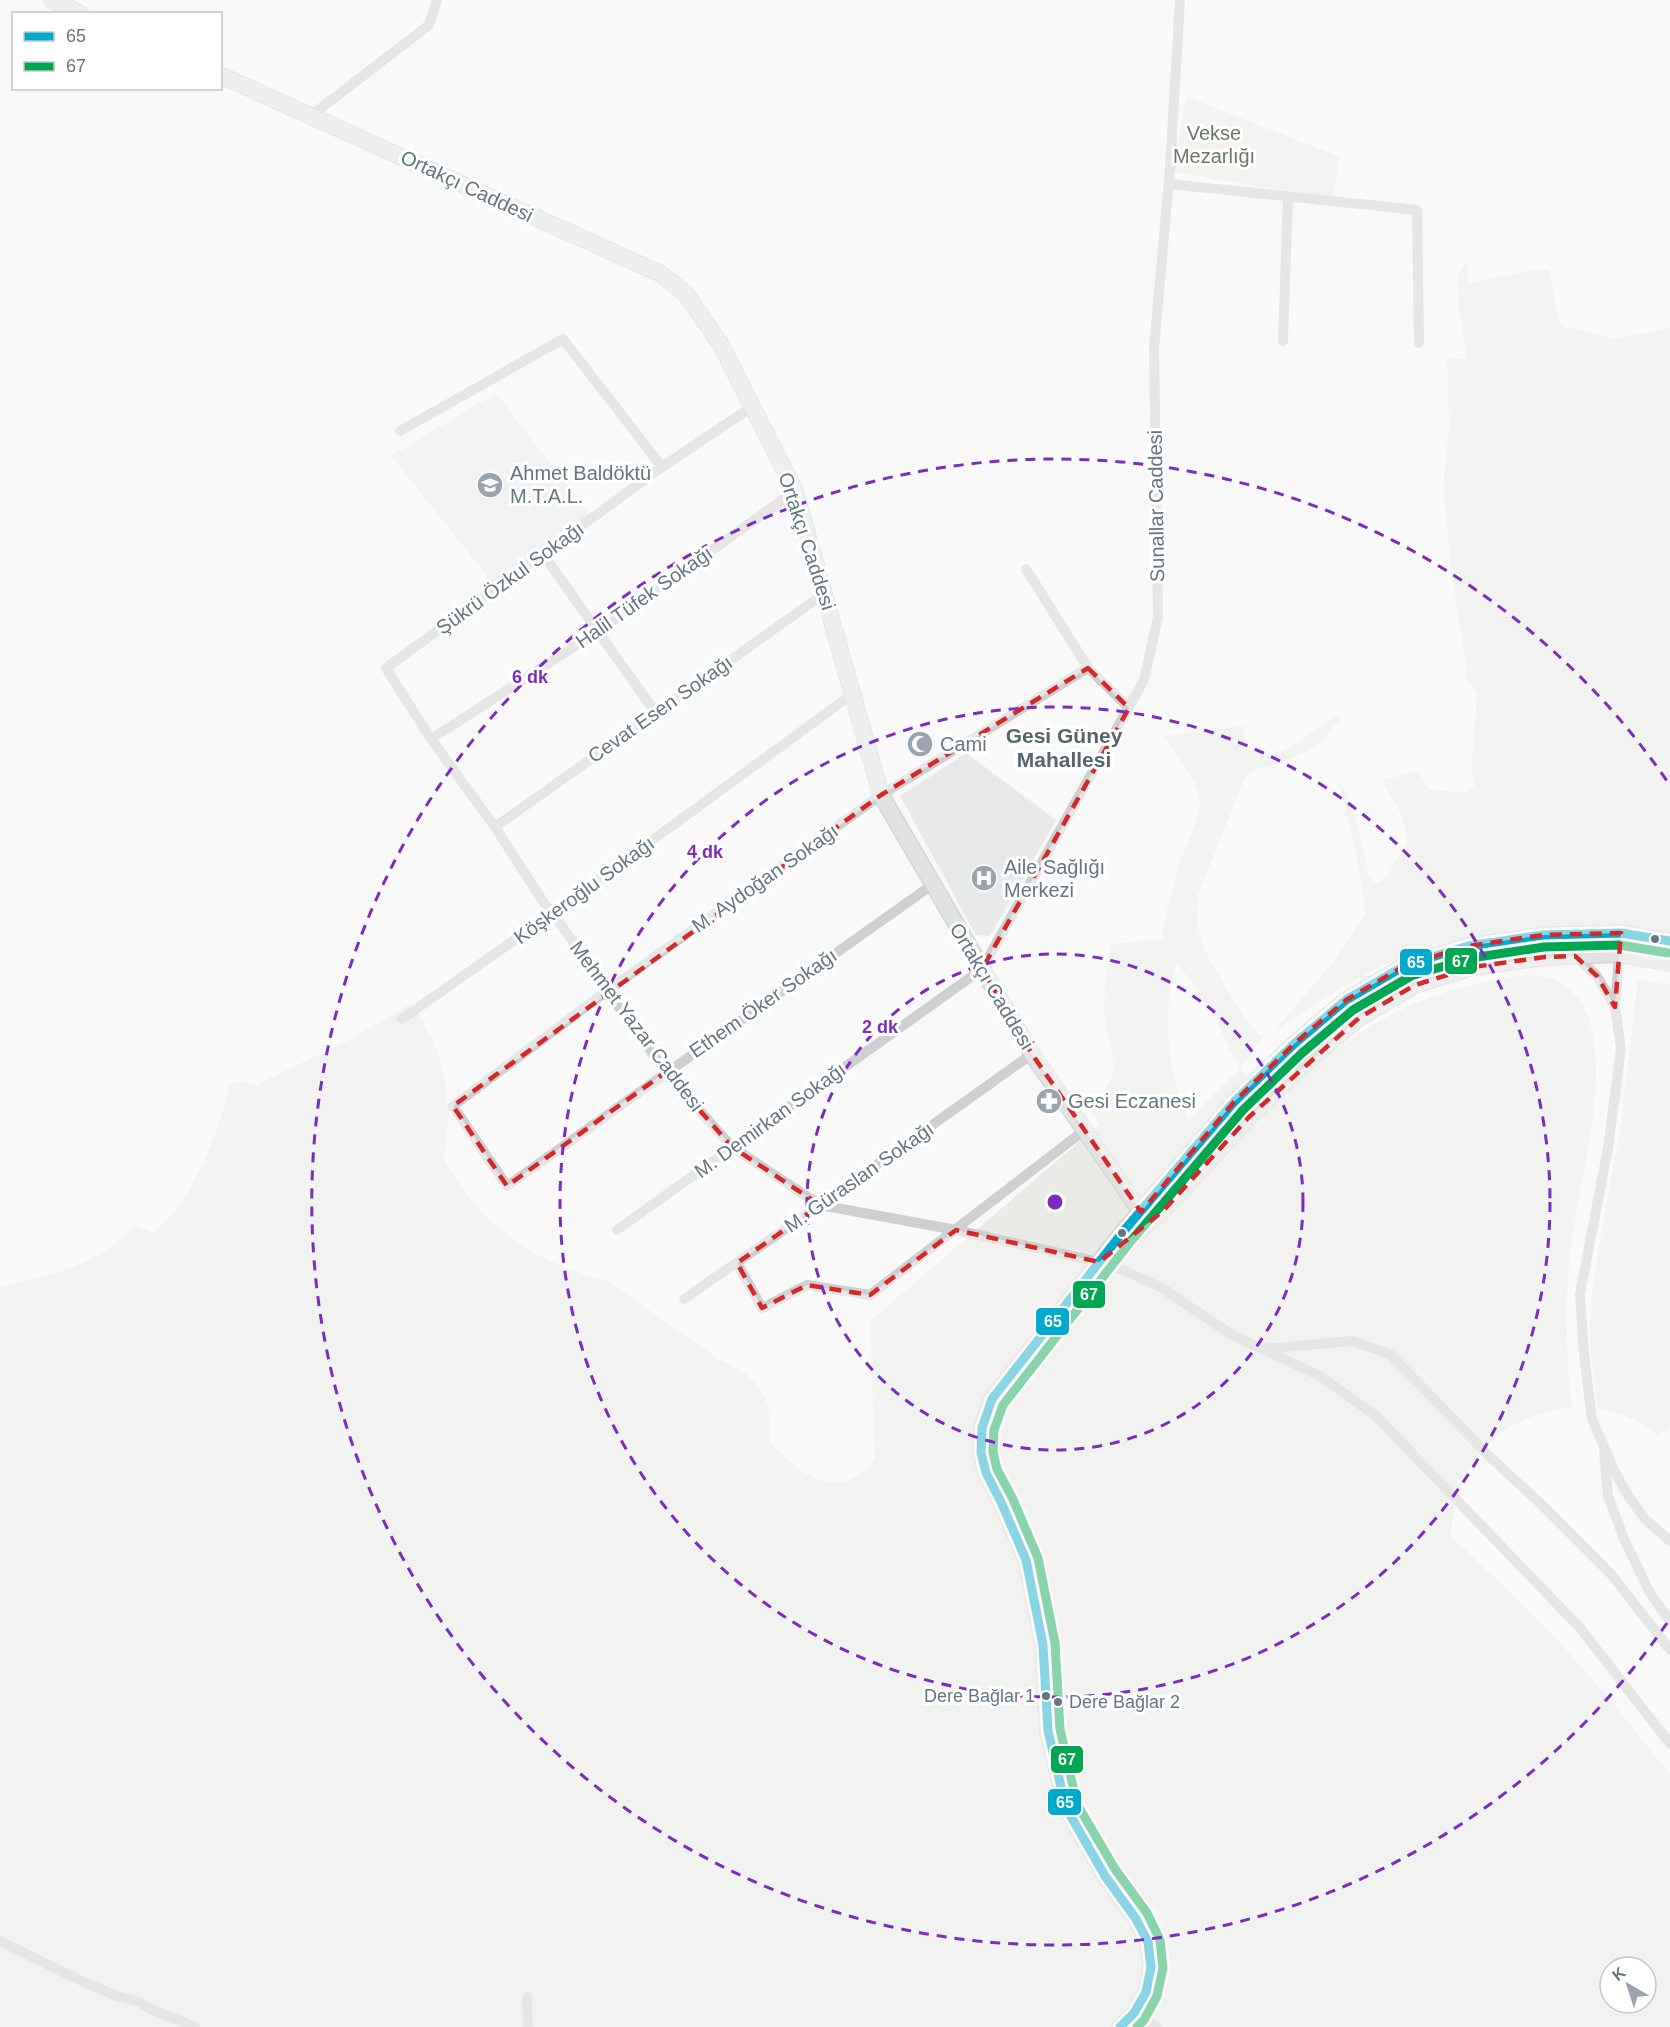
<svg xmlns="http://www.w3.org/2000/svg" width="1670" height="2027" font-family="Helvetica,sans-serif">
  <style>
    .built { fill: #e8e9e9 }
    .green { fill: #e8ebe6; fill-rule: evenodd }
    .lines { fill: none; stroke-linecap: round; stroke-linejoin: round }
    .secondary-casing { stroke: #d5d6d7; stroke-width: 18 }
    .street { stroke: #cecfd0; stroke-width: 10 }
    .secondary { stroke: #e1e2e2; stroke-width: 15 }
    .bus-1-casing { stroke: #fff; stroke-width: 14 }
    .bus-2-casing { stroke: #fff; stroke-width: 14 }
    .bus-1 { stroke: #00a9ce; stroke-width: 9 }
    .bus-2 { stroke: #00a651; stroke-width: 9 }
    .marked { fill: none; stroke: #d62828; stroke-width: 4.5; stroke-dasharray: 12 8; stroke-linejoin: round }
    .ring { fill: none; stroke: #7b2cbf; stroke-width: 3; stroke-dasharray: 10 8 }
    .bus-dot { fill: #657683; stroke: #fff; stroke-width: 2 }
    .labels { text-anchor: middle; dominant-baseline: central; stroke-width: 6; stroke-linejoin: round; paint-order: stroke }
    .bus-label { font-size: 18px; fill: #657683; stroke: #fff; text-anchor: end }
    .park-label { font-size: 20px; fill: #687a64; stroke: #fff }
    .street-label { font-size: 20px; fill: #657683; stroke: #fff }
    .poi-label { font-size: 20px; fill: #657683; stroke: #fff; text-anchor: start }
    .neighbourhood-label { font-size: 21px; font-weight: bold; fill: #57646e; stroke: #fff }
    .centre { fill: #7b2cbf; stroke: #fff; stroke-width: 3 }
    .ring-label { font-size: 18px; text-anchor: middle; font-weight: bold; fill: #7b2cbf; stroke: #fff; stroke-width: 6; stroke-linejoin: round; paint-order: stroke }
    .line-badge { stroke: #fff; stroke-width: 2 }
    .badge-label { font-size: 16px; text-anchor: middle; font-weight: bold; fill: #fff }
  </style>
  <rect width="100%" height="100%" fill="#f9f9f9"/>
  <g class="built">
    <path d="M 496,393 L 589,514 L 493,584 L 391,456 Z"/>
    <path d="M 966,753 L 1056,820 L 990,936 L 976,935 L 900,796 Z"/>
  </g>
  <g class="green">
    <path d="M 1186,96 L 1340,157 L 1332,199 L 1174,172 Z"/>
    <path d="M 1466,262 L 1470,283 L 1533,270 L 1549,270 L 1559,321 L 1565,328 L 1579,329 L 1614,339 L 1670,328 L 1670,939 C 1635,935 1600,928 1565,927 C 1504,925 1420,945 1366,974 C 1334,991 1303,1013 1273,1032 L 1334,961 L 1365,915 L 1360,873 L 1338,778 C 1356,807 1363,843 1369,877 L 1373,881 L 1378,883 L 1386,878 L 1408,840 L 1402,816 L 1382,780 L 1419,771 L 1428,789 L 1466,793 L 1473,788 L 1474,783 L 1471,770 L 1477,696 L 1473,686 L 1464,677 L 1467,672 L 1451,568 L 1443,486 L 1449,426 L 1447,358 L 1467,359 L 1459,309 L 1458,277 Z"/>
    <path d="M 1334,715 L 1340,720 L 1334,725 L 1322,742 L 1310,750 L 1285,761 L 1255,770 L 1246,775 L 1198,895 L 1197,925 L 1209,960 L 1244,1016 L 1258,1034 L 1264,1036 L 1240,1069 L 1267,1111 C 1286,1094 1303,1075 1324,1059 C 1357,1033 1394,1010 1434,996 C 1455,989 1478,984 1500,979 C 1636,948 1592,1130 1578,1203 C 1575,1221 1572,1239 1570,1257 C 1564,1307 1566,1357 1572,1407 C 1500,1415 1454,1464 1451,1536 L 1523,1605 L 1558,1640 L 1623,1715 L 1670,1774 L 1670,2027 L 0,2027 L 0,1286 C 51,1276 98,1266 134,1225 L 155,1233 C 198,1188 214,1144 230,1085 L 241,1081 L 256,1085 L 349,1040 L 412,1003 L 434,1041 L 443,1069 L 449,1114 L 444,1160 L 464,1191 L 489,1220 L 519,1243 L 535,1254 L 570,1270 L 608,1281 L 720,1360 L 745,1373 L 758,1386 L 767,1403 L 771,1422 L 770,1442 C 799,1475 839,1504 875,1460 L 870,1321 L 1100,1124 L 1085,1103 C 1099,1098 1109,1089 1112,1074 C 1116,1058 1107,1039 1105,1023 C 1103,996 1106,970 1111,944 L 1162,939 C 1165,916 1170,893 1177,871 C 1182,853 1204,811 1199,796 C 1193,774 1176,754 1164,736 L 1245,726 C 1242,734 1244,742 1251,748 C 1273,768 1317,730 1334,715 ZM 1177,962 L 1214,1016 L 1239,1069 L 1189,1119 L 1186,1117 C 1168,1066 1161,1014 1177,962 ZM 1610,1967 L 1646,1967 L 1646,2003 L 1610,2003 Z"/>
    <path d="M 1638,979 L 1670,985 L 1670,1426 L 1658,1435 C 1640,1421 1621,1413 1598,1408 L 1590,1346 L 1591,1300 L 1598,1251 L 1620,1130 Z"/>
  </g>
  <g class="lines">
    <defs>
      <g id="secondary">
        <path d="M 52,0 L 81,14"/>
        <path d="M 220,75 L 661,274 L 686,294 L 721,345 L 795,491 L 881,795 L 1032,1054 L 1141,1212"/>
        <path d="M 1123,1244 L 1162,1212 L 1249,1117 L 1309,1060 L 1359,1018 L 1415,985 L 1473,967 L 1545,957 L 1619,954 L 1670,963"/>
        <path d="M 1120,2027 L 1134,2013 L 1146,1992 L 1151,1967 L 1148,1942 L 1136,1919 L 1105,1876 L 1066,1808 L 1048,1731 L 1043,1645 L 1026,1560 L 1001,1502 L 986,1473 L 981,1453 L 982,1428 L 992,1399 L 1122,1233 L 1234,1102 L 1294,1044 L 1346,1000 L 1406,965 L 1468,946 L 1543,935 L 1621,933 L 1670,941"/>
      </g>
    </defs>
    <use href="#secondary" class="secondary-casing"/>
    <g class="street">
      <path d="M 312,115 L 429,25 L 437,0"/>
      <path d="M 1169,184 L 1417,210 L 1419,343"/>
      <path d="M 1283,341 L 1288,197"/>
      <path d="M 753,406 L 662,467 L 386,668 L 431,739 L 495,827 L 544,903 L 553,913 L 607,991 L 666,1072 L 732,1147 L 820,1205 L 956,1230 L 1099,1262 L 1125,1271 L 1162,1288 L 1232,1335 L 1262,1349 L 1353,1341 L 1391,1355 L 1492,1459 L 1540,1503 L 1611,1574 L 1670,1650"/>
      <path d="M 400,431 L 563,339 L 662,467"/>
      <path d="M 543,554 L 655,712"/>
      <path d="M 1026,569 L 1088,668 L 1129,708"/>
      <path d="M 431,739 L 597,632 L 795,491"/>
      <path d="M 495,827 L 825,593"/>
      <path d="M 932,885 L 507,1186 L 453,1106 L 607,991 L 881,795 L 1088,668"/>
      <path d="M 1621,933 L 1615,1007 L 1621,1049 L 1608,1148 L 1580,1294 L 1584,1354 L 1592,1419 L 1615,1472 L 1629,1497 L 1645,1519 L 1670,1541"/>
      <path d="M 1575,956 L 1597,976 L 1615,1007"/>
      <path d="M 402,1019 L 553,913 L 851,695"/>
      <path d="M 617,1230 L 982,969 L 1144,680 L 1158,617 L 1154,348 L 1170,168 L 1180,0"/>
      <path d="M 737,1263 L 762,1308 L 807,1285 L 870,1295 L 1086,1129"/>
      <path d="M 684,1299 L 820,1205 L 1032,1054"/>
      <path d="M 1263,1349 L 1320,1376 L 1376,1416 L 1581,1629 L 1670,1744"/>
      <path d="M 1604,1452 L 1608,1496 L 1624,1539 L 1650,1593 L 1670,1621"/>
      <path d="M 0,1941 L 88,1984 L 117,1996 L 140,2002 L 150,2009 L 195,2027"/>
      <path d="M 527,1997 L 528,2027"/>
      <path d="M 1134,2013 L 1157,2027"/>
    </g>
    <use href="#secondary" class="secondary"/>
    <defs>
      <path id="bus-1" d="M 1120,2027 L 1134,2013 L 1146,1992 L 1151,1967 L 1148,1942 L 1136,1919 L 1105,1876 L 1066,1808 L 1048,1731 L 1043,1645 L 1026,1560 L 1001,1502 L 986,1473 L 981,1453 L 982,1428 L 992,1399 L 1122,1233 L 1234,1102 L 1294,1044 L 1346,1000 L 1406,965 L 1468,946 L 1543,935 L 1621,933 L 1670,941"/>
      <path id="bus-2" d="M 1137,2027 L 1144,2020 L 1157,1996 L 1163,1968 L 1160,1940 L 1147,1913 L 1115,1869 L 1077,1804 L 1060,1729 L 1055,1643 L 1038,1558 L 1012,1497 L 997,1469 L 993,1452 L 994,1430 L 1003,1405 L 1131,1241 L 1243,1110 L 1302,1053 L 1353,1010 L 1411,976 L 1471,958 L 1544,947 L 1620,945 L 1668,953"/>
    </defs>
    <use href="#bus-1" class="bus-1-casing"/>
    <use href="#bus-2" class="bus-2-casing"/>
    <use href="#bus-1" class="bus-1"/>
    <use href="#bus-2" class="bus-2"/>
  </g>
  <path d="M0 0H1670V2027H0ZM 1088,668 L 1129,708 L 982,969 L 1032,1054 L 1141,1212 L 1234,1102 L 1294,1044 L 1346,1000 L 1406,965 L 1468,946 L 1543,935 L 1621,933 L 1615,1007 L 1597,976 L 1575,956 L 1545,957 L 1473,967 L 1415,985 L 1359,1018 L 1249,1117 L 1162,1212 L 1099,1262 L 956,1230 L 870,1295 L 807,1285 L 762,1308 L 737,1263 L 820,1205 L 732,1147 L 666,1072 L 507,1186 L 453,1106 L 881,795 Z" fill="#f9f9f9" fill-opacity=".55" fill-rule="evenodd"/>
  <path class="marked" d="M 1088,668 L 1129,708 L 982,969 L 1032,1054 L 1141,1212 L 1234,1102 L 1294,1044 L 1346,1000 L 1406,965 L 1468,946 L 1543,935 L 1621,933 L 1615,1007 L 1597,976 L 1575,956 L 1545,957 L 1473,967 L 1415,985 L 1359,1018 L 1249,1117 L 1162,1212 L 1099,1262 L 956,1230 L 870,1295 L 807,1285 L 762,1308 L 737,1263 L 820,1205 L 732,1147 L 666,1072 L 507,1186 L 453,1106 L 881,795 Z"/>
  <g class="ring">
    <circle cx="1055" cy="1202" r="248"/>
    <circle cx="1055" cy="1202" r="495"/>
    <path d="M1667 1623A743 743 0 1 1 1667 781"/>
  </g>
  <defs>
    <symbol id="school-disc" viewBox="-11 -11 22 22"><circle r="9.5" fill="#99a4ac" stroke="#fff"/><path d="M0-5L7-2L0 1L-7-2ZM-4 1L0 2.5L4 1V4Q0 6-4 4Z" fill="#fff"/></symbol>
    <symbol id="mosque-disc" viewBox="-11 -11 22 22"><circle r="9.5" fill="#99a4ac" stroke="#fff"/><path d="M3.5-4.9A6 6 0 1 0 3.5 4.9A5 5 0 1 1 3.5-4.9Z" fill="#fff"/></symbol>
    <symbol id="hospital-disc" viewBox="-11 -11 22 22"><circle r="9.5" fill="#99a4ac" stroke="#fff"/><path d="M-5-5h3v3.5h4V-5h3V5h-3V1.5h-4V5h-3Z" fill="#fff"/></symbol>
    <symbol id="pharmacy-disc" viewBox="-11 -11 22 22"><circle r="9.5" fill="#99a4ac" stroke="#fff"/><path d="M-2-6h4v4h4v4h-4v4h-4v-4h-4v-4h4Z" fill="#fff"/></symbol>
  </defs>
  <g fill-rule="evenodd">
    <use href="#school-disc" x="475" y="470" width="30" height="30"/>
    <use href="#mosque-disc" x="905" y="729" width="30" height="30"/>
    <use href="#hospital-disc" x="969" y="863" width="30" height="30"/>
    <use href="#pharmacy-disc" x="1034" y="1086" width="30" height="30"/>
  </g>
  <g class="bus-dot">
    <circle cx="1655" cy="939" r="5"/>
    <circle cx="1122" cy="1233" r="5"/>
    <circle cx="1046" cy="1696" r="5"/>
    <circle cx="1058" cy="1702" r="5"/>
  </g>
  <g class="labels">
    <g class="bus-label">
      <text x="1035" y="1696">Dere Bağlar 1</text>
      <text x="1069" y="1702" text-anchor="start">Dere Bağlar 2</text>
    </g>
    <g class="park-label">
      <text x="1214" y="133">Vekse<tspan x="1214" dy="23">Mezarlığı</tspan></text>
    </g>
    <g class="street-label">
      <text transform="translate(467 186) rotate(25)">Ortakçı Caddesi</text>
      <text transform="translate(1156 506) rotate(-91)">Sunallar Caddesi</text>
      <text transform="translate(807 541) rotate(72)">Ortakçı Caddesi</text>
      <text transform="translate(510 578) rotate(-36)">Şükrü Özkul Sokağı</text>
      <text transform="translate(644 597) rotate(-35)">Halil Tüfek Sokağı</text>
      <text transform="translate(660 709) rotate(-35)">Cevat Esen Sokağı</text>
      <text transform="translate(765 878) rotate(-35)">M. Aydoğan Sokağı</text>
      <text transform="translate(584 890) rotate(-36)">Köşkeroğlu Sokağı</text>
      <text transform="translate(992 986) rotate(59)">Ortakçı Caddesi</text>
      <text transform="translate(763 1003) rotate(-35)">Ethem Öker Sokağı</text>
      <text transform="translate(637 1026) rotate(53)">Mehmet Yazar Caddesi</text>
      <text transform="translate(770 1120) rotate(-36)">M. Demirkan Sokağı</text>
      <text transform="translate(859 1177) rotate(-35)">M. Güraslan Sokağı</text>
    </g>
    <g class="poi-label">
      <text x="510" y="473">Ahmet Baldöktü<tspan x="510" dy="23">M.T.A.L.</tspan></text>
      <text x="940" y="744">Cami</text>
      <text x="1004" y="867">Aile Sağlığı<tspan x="1004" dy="23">Merkezi</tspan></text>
      <text x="1068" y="1101">Gesi Eczanesi</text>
    </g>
    <g class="neighbourhood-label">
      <text x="1064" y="735">Gesi Güney<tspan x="1064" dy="24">Mahallesi</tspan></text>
    </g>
  </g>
  <circle cx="1055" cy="1202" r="9" class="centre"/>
  <g class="ring-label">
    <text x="530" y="683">6 dk</text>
    <text x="705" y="858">4 dk</text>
    <text x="880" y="1033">2 dk</text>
  </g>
  <g class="line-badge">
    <rect x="1444" y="947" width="34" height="28" rx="6" fill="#00a651"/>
    <rect x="1399" y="948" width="34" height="28" rx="6" fill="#00a9ce"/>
    <rect x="1072" y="1280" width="34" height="29" rx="6" fill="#00a651"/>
    <rect x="1035" y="1307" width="35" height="29" rx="6" fill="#00a9ce"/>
    <rect x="1050" y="1745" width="34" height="29" rx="6" fill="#00a651"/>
    <rect x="1047" y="1788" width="35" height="28" rx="6" fill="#00a9ce"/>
  </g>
  <g class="badge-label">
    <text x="1461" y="967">67</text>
    <text x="1416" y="968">65</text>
    <text x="1089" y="1300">67</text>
    <text x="1053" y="1327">65</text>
    <text x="1067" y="1765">67</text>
    <text x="1065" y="1808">65</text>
  </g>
  <rect x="12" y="12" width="210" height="78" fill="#ffffff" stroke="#c1c8cd" stroke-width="1.5"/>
  <rect x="24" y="32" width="30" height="9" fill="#00a9ce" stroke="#c1c8cd" stroke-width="1.5"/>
  <text x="66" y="42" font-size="18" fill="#657683">65</text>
  <rect x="24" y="62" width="30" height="9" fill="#00a651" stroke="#c1c8cd" stroke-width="1.5"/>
  <text x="66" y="72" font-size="18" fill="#657683">67</text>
  <g transform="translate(1628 1985) rotate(321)"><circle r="28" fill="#ffffff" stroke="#c1c8cd" stroke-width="1.5"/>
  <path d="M0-4.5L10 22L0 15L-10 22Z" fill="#99a4ac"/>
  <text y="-9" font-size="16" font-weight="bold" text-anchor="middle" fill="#657683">K</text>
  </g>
</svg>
